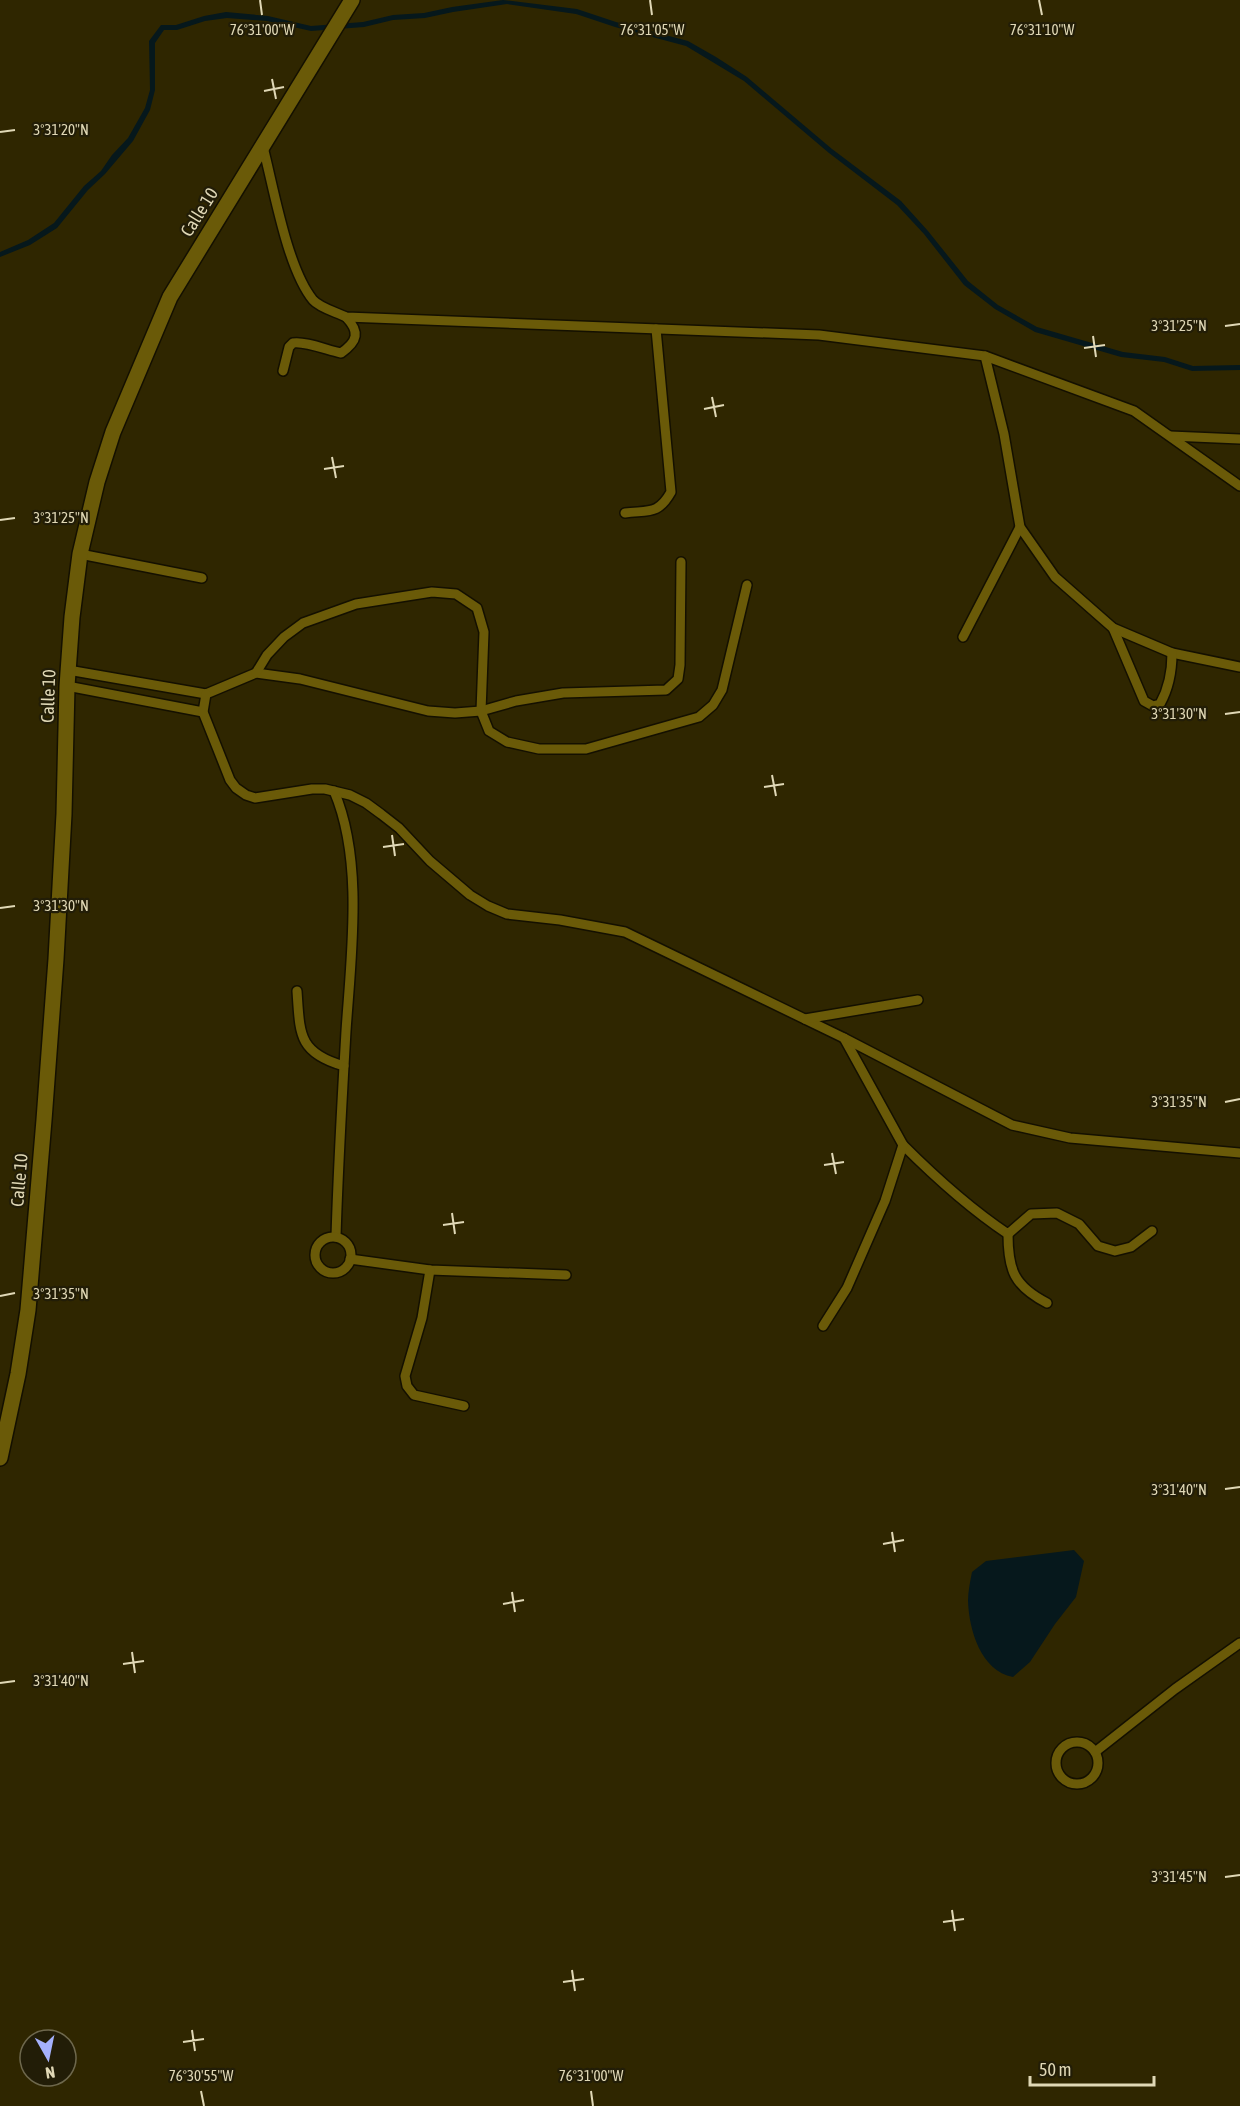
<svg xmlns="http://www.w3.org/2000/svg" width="1240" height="2106" font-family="'Asap Condensed',sans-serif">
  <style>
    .water { fill: #06181c }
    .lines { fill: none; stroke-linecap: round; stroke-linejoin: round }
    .lane-casing { stroke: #141000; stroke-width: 12 }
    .secondary-casing { stroke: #141000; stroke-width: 18 }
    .lane { stroke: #6a5a08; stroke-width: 9 }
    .secondary { stroke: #6a5a08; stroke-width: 15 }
    .ticks { fill: none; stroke: #e0d8b6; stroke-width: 2 }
    .labels { text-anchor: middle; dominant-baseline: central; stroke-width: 4.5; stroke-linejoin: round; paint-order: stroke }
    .street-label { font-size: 18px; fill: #e0d8b6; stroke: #221d07 }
    .ticks-label { font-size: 15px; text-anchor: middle; fill: #e0d8b6; stroke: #221d07; stroke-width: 4.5; stroke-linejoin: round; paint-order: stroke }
  </style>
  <rect width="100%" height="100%" fill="#2f2600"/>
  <g class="water">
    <path d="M 503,0 L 577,9 L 616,22 L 688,41 L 716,57 L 747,77 L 832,149 L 901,201 L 928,231 L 968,281 L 998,305 L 1037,327 L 1123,352 L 1165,357 L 1193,366 L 1240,365 L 1240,370 L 1192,371 L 1164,362 L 1121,357 L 1035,332 L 995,309 L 964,285 L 924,234 L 897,205 L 829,153 L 744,81 L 686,46 L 615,27 L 576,14 L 507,4 L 453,12 L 425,18 L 393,20 L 364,27 L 311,31 L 267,21 L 227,18 L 205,21 L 177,30 L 164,30 L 155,43 L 155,90 L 150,110 L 133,141 L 105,174 L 88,190 L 57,228 L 30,245 L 0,257 L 0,252 L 28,240 L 54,223 L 84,186 L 101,171 L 112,155 L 128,138 L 145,108 L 150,90 L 149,41 L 161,25 L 176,25 L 204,16 L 226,12 L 268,16 L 311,26 L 363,22 L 393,15 L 424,13 L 452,7 Z"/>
    <path d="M 1074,1550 L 1084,1561 L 1076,1597 L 1055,1624 L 1030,1662 L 1013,1677 C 981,1671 969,1630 968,1601 C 968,1592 970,1582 972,1572 L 986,1561 Z"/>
  </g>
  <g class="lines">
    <defs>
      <g id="lane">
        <path d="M 263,147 C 274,189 287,268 313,300 C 320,308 336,312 346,317 L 819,335 L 985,356 L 1134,411 L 1240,486"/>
        <path d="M 985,356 L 1004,434 L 1020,527 L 1055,577 L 1113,628 L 1172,653 L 1240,667"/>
        <path d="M 283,371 L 289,347 L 293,343 C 305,341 327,350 341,353 C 358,341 360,332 346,317"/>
        <path d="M 1170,436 L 1240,439"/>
        <path d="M 625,513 C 649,510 658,515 671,492 L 656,329"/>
        <path d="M 80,554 L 202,578"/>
        <path d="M 1113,628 L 1144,701 L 1153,706 L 1160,704 C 1169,688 1172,672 1172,653"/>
        <path d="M 963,637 L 1020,527"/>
        <path d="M 68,670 L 206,694 L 256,673 L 300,679 L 428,711 L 455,713 L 481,711 L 516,701 L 563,693 L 666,690 L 678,679 L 680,665 L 681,562"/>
        <path d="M 256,673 L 267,655 L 284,637 L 303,623 L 356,604 L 432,592 L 456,594 L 477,608 L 484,632 L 481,711 L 489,731 L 507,742 L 539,749 L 586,749 L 699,717 L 713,705 L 722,690 L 747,585"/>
        <path d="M 67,686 L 203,712"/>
        <path d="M 206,694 L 203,712 L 230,780 L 236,788 L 246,795 L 255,798 L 312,789 L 325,789 L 350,795 L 366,803 L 381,814 L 399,828 L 430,861 L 470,895 L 488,906 L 507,914 L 560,920 L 625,932 L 844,1038 L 1012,1125 L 1070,1138 L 1240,1153"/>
        <path d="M 334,791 C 364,861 351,956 346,1031 C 342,1100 338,1168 336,1237"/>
        <path d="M 297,991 C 300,1034 298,1053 344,1066"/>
        <path d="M 805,1019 L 918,1000"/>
        <path d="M 903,1145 C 936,1178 969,1208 1008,1234 L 1031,1214 L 1057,1213 L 1079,1224 L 1098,1246 L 1115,1251 L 1131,1247 L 1152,1231"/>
        <path d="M 1008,1234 C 1008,1270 1014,1286 1047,1303"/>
        <circle cx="333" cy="1255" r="18"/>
        <path d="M 350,1259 L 430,1270 L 566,1275"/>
        <path d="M 430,1270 L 422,1318 L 405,1376 L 407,1386 L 414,1395 L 464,1406"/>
        <path d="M 823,1326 L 847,1288 L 885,1201 L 903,1145 L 844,1038"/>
        <circle cx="1077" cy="1763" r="21"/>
        <path d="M 1095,1752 L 1175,1689 L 1240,1643"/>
      </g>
      <path id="secondary" d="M 0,1458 L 18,1374 L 28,1310 L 44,1120 L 56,959 L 64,814 L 67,686 L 72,617 L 80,554 L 97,482 L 113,432 L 170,297 L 352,0"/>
    </defs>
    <use href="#lane" class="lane-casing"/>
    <use href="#secondary" class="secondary-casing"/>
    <use href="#lane" class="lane"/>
    <use href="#secondary" class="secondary"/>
  </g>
  <path class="ticks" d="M 260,0 L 262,15M 650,0 L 652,15M 1039,0 L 1042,15M 272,79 L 276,99M 264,91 L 284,87M 0,132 L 15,130M 1225,326 L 1240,324M 1093,336 L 1096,357M 1084,348 L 1105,345M 712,397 L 716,417M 704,409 L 724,405M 332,457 L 336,478M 324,469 L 344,466M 0,520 L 15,518M 1225,714 L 1240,712M 772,775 L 776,796M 764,787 L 784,784M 392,835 L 395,856M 383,847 L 404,844M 0,908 L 15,906M 1225,1102 L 1240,1099M 832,1153 L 836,1174M 824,1165 L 844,1162M 452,1213 L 455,1234M 443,1225 L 464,1222M 0,1296 L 15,1293M 1225,1489 L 1240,1487M 892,1532 L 895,1552M 883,1544 L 904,1540M 512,1592 L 515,1612M 503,1604 L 524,1600M 132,1652 L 135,1673M 123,1664 L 144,1661M 0,1683 L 15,1681M 1225,1877 L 1240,1875M 952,1910 L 955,1931M 943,1922 L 964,1919M 572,1970 L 575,1991M 563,1982 L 584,1979M 192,2030 L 195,2051M 183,2042 L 204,2039M 201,2091 L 204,2106M 591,2091 L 593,2106"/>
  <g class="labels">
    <g class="street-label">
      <text transform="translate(199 212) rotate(-58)">Calle 10</text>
      <text transform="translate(48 696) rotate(-88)">Calle 10</text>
      <text transform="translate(19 1180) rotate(-85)">Calle 10</text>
    </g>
  </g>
  <g class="ticks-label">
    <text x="262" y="35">76°31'00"W</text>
    <text x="652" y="35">76°31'05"W</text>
    <text x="1042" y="35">76°31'10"W</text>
    <text x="61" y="135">3°31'20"N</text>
    <text x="1179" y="331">3°31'25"N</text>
    <text x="61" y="523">3°31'25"N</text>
    <text x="1179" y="719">3°31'30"N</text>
    <text x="61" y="911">3°31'30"N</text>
    <text x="1179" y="1107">3°31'35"N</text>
    <text x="61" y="1299">3°31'35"N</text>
    <text x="1179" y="1495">3°31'40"N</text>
    <text x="61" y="1686">3°31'40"N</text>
    <text x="1179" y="1882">3°31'45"N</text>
    <text x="201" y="2081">76°30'55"W</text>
    <text x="591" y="2081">76°31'00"W</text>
  </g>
  <g transform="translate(48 2058) rotate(171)"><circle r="28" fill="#221d07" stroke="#6e684d" stroke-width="1.5"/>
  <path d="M0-4.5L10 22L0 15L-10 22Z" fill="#a5b1fc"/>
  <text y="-9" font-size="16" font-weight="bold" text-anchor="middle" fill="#e0d8b6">N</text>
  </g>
  <path d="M1030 2076v9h124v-9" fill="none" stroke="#e0d8b6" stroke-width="3"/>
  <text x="1039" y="2076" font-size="18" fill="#e0d8b6" stroke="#221d07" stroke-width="4.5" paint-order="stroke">50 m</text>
</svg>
